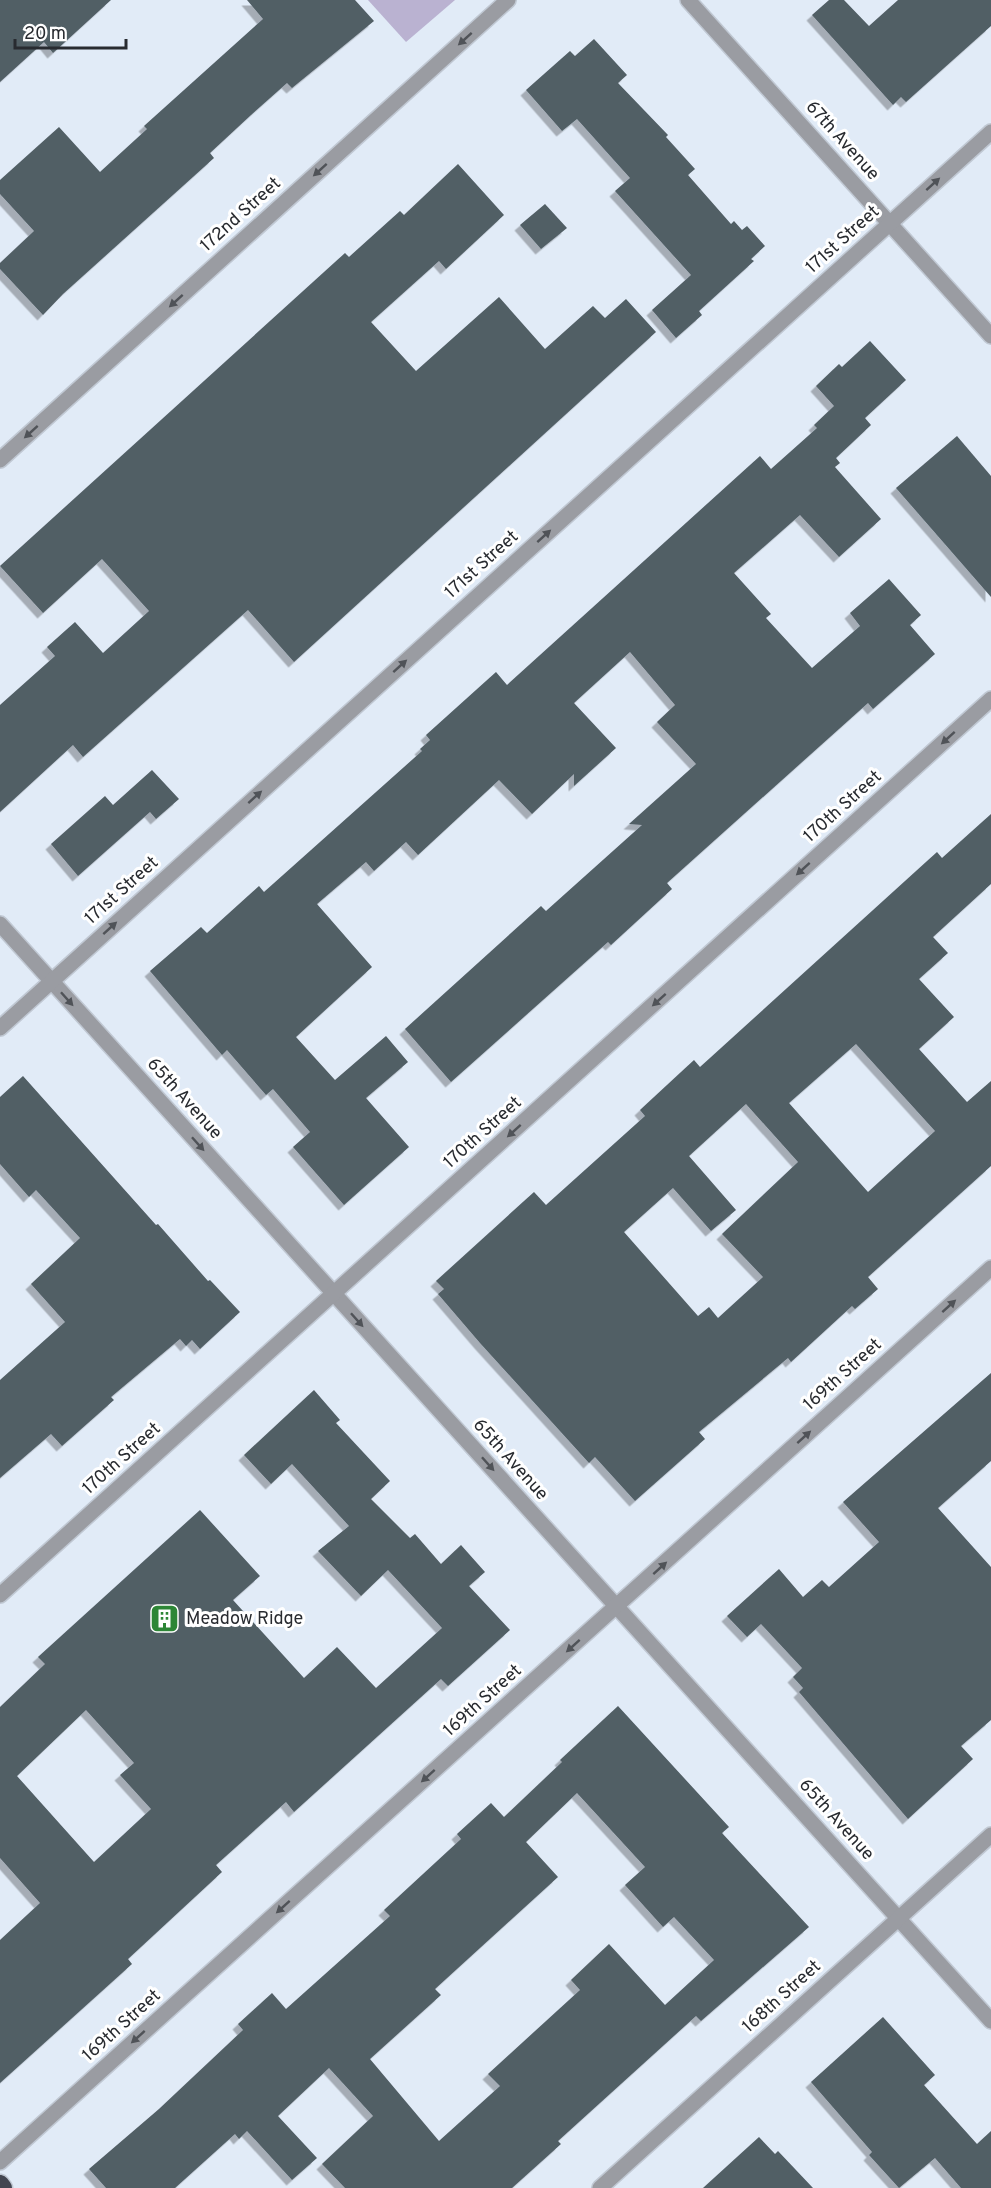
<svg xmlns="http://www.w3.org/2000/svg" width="991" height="2188" font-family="Overpass,sans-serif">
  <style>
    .green { fill: #bab2d1 }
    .building { fill: #515e65; fill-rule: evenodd; filter: url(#shadow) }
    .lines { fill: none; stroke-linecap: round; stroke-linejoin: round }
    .minor-casing { stroke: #c0c8d3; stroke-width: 18 }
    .highway-casing { stroke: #c0c8d3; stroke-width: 21 }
    .minor { stroke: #9a9ca2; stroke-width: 15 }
    .highway { stroke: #434651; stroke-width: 18 }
    .oneway { fill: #505358 }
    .labels { text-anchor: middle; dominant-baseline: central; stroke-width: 6; stroke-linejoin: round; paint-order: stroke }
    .street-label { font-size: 18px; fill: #282b30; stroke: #fff }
    .poi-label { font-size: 18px; fill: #282b30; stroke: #fff; text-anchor: start }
  </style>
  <defs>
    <filter id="shadow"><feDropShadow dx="-5.5" dy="5.5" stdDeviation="0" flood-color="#0004"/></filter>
  </defs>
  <rect width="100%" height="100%" fill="#e1ebf7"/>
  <path class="green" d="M 368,0 L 455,0 L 406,42 Z"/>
  <g class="building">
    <path d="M 0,0 L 111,0 L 53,53 L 44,42 L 0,82 Z"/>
    <path d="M 247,0 L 355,0 L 374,21 L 292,88 L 287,83 L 251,115 L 210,153 L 214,158 L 63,294 L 43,315 L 0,269 L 0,263 L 34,231 L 0,194 L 0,180 L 59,127 L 100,172 L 147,129 L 144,126 L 263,19 Z"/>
    <path d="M 829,0 L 844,0 L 869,26 L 898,0 L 991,0 L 991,26 L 906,102 L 901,97 L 893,105 L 812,15 Z"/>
    <path d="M 594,39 L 627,75 L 618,83 L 668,135 L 666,137 L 695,169 L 688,175 L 731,224 L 734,221 L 742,230 L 747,226 L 765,246 L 751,259 L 754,261 L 699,311 L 702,315 L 676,338 L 652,310 L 691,275 L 615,191 L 630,178 L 577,119 L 562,131 L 526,90 L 570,51 L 575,56 Z"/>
    <path d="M 458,164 L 504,215 L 446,269 L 439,261 L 371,322 L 416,371 L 499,297 L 545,349 L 593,306 L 605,318 L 626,299 L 656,332 L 294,662 L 248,610 L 83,757 L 73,745 L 0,812 L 0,705 L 55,656 L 47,647 L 75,622 L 103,653 L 149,611 L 102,559 L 43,613 L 0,566 L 345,253 L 349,257 L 400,211 L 404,215 Z"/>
    <path d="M 545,204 L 567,228 L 541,249 L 520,225 Z"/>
    <path d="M 870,341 L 906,380 L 865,418 L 871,425 L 836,458 L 840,463 L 835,467 L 881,519 L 839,557 L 800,515 L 734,573 L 771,614 L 766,618 L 812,668 L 860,626 L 850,613 L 889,579 L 921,615 L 910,625 L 935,654 L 873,709 L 868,703 L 667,883 L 672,889 L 611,945 L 608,942 L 451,1082 L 405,1029 L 541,906 L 546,911 L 642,825 L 629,824 L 696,764 L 657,722 L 675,705 L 630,652 L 574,703 L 616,748 L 574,786 L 574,774 L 532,814 L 499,780 L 418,855 L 406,842 L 374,871 L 366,862 L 317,904 L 372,967 L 296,1037 L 335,1080 L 386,1036 L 408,1062 L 366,1098 L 409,1147 L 344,1205 L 293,1147 L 310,1132 L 273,1089 L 266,1095 L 227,1050 L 222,1055 L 150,971 L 201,927 L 207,933 L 259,886 L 264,892 L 422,751 L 420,749 L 430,740 L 426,735 L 496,672 L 507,685 L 760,456 L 771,469 L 817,428 L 814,425 L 834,406 L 816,386 L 839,364 L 842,367 Z"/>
    <path d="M 957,436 L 991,476 L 991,597 L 896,488 Z"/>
    <path d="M 152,770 L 179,799 L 156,819 L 150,812 L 78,876 L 51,844 L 105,796 L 113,805 Z"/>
    <path d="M 991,814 L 991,884 L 933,937 L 948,953 L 919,979 L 954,1017 L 919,1049 L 967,1102 L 991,1081 L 991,1166 L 868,1277 L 878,1289 L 855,1309 L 852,1306 L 791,1362 L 788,1358 L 699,1432 L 705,1439 L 635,1501 L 595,1457 L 589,1463 L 480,1343 L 438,1294 L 444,1289 L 436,1281 L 534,1192 L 546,1205 L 645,1116 L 640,1110 L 694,1060 L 700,1067 L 710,1058 L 937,852 L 942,858 ZM 856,1044 L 935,1131 L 868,1192 L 789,1103 ZM 746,1104 L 798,1162 L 722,1234 L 763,1277 L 718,1318 L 709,1307 L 698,1316 L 624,1232 L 673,1188 L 711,1231 L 736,1210 L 689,1156 Z"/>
    <path d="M 23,1076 L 156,1225 L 158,1224 L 208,1281 L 210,1280 L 240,1312 L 200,1349 L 192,1340 L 186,1346 L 180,1339 L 111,1397 L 114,1400 L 62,1446 L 51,1434 L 0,1478 L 0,1380 L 65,1322 L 31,1284 L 80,1238 L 36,1190 L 29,1197 L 0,1164 L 0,1097 Z"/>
    <path d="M 991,1373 L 991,1461 L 938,1508 L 991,1567 L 991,1720 L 961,1746 L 973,1759 L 908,1819 L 799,1692 L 803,1688 L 793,1677 L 802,1668 L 761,1624 L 747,1637 L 727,1616 L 779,1569 L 803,1597 L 822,1580 L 829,1587 L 879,1542 L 843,1502 Z"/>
    <path d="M 314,1390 L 340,1420 L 336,1423 L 390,1481 L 371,1499 L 410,1538 L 415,1534 L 441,1564 L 461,1545 L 485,1572 L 469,1586 L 510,1630 L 448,1686 L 441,1679 L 294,1812 L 286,1802 L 216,1865 L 222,1872 L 128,1959 L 132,1964 L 0,2083 L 0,1940 L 40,1903 L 0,1858 L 0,1707 L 45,1664 L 38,1657 L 200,1510 L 260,1576 L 233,1600 L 304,1678 L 337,1647 L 376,1688 L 442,1628 L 388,1570 L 361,1596 L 318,1551 L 349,1526 L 292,1464 L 271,1484 L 244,1455 ZM 86,1710 L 134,1763 L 120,1775 L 151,1809 L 94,1862 L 17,1776 Z"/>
    <path d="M 618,1706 L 729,1827 L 722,1833 L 809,1927 L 701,2021 L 696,2016 L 558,2141 L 561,2144 L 512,2188 L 345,2188 L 322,2164 L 373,2116 L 329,2068 L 278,2116 L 317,2158 L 292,2180 L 247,2131 L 239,2139 L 235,2134 L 175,2188 L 106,2188 L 89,2169 L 159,2109 L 243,2030 L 238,2024 L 272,1993 L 286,2009 L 390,1916 L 384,1910 L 461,1839 L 457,1834 L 491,1803 L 504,1817 L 562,1762 L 560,1760 ZM 577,1793 L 645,1867 L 625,1885 L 663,1927 L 674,1917 L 714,1960 L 665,2005 L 609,1944 L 571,1980 L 580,1990 L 488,2074 L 500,2086 L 439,2141 L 370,2059 L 441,1995 L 435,1989 L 558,1877 L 526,1842 Z"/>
    <path d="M 883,2017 L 935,2075 L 924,2085 L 977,2144 L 991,2131 L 991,2188 L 961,2188 L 935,2158 L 899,2188 L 869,2155 L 872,2152 L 811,2082 Z"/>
    <path d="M 759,2137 L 775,2154 L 778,2151 L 813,2188 L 703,2188 Z"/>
  </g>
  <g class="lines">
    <defs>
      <g id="minor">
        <path d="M 688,0 L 991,336"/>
        <path d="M 0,460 L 508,0"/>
        <path d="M 0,924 L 991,2021"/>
        <path d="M 0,1028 L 991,132"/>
        <path d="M 0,1595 L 991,699"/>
        <path d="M 0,2162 L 991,1268"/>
        <path d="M 600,2188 L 991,1835"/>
      </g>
      <path id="highway" d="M 0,2184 L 3,2188"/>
    </defs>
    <use href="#minor" class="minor-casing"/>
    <use href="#highway" class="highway-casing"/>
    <use href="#minor" class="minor"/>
    <use href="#highway" class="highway"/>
  </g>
  <defs><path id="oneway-solid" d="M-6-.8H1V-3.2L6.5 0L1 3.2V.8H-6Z" transform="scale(1.5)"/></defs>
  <g class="oneway">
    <use href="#oneway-solid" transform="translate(465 39) rotate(138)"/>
    <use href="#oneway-solid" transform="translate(320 170) rotate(138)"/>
    <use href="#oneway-solid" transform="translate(933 184) rotate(-42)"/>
    <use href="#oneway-solid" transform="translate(176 301) rotate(138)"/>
    <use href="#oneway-solid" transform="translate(31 432) rotate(138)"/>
    <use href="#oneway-solid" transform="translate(544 536) rotate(-42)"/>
    <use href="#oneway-solid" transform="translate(400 666) rotate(-42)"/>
    <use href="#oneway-solid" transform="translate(948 738) rotate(138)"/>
    <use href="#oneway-solid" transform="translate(255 797) rotate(-42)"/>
    <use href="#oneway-solid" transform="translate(803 869) rotate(138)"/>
    <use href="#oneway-solid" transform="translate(110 928) rotate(-42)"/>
    <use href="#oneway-solid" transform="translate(67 999) rotate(48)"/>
    <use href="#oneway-solid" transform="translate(659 1000) rotate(138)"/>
    <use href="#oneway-solid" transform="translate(514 1131) rotate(138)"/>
    <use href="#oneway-solid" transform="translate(198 1144) rotate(48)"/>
    <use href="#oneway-solid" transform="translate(949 1306) rotate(-42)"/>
    <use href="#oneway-solid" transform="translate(357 1320) rotate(48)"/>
    <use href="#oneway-solid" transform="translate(804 1437) rotate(-42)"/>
    <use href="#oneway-solid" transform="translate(488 1464) rotate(48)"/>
    <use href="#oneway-solid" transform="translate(660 1568) rotate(-42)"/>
    <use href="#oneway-solid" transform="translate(573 1646) rotate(138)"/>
    <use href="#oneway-solid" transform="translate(428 1776) rotate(138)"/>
    <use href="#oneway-solid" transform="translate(283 1907) rotate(138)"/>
    <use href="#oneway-solid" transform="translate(138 2037) rotate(138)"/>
  </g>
  <defs>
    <symbol id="building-square" viewBox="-11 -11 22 22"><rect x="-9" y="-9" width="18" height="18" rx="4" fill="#2d8636" stroke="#fff"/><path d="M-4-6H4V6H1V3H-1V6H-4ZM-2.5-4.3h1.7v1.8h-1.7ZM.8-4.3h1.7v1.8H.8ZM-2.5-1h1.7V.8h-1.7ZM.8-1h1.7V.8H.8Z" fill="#fff"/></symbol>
  </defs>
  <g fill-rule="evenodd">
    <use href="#building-square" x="148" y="1602" width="33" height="33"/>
  </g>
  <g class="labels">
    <g class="street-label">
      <text transform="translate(842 141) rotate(48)">67th Avenue</text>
      <text transform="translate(241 215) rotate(-42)">172nd Street</text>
      <text transform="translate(843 240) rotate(-42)">171st Street</text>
      <text transform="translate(482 565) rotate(-42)">171st Street</text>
      <text transform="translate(843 807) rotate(-42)">170th Street</text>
      <text transform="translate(122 891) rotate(-42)">171st Street</text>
      <text transform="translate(184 1099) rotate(48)">65th Avenue</text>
      <text transform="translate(483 1133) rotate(-42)">170th Street</text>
      <text transform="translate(843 1375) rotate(-42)">169th Street</text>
      <text transform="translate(122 1459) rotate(-42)">170th Street</text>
      <text transform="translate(510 1460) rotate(48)">65th Avenue</text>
      <text transform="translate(483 1701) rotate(-42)">169th Street</text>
      <text transform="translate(836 1820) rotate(48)">65th Avenue</text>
      <text transform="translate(782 1997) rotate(-42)">168th Street</text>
      <text transform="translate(122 2026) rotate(-42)">169th Street</text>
    </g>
    <g class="poi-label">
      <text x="186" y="1619">Meadow Ridge</text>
    </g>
  </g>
  <path d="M15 39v9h111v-9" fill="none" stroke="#282b30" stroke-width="3"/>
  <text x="24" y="39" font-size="18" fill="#282b30" stroke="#ffffff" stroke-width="4.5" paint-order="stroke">20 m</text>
</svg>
